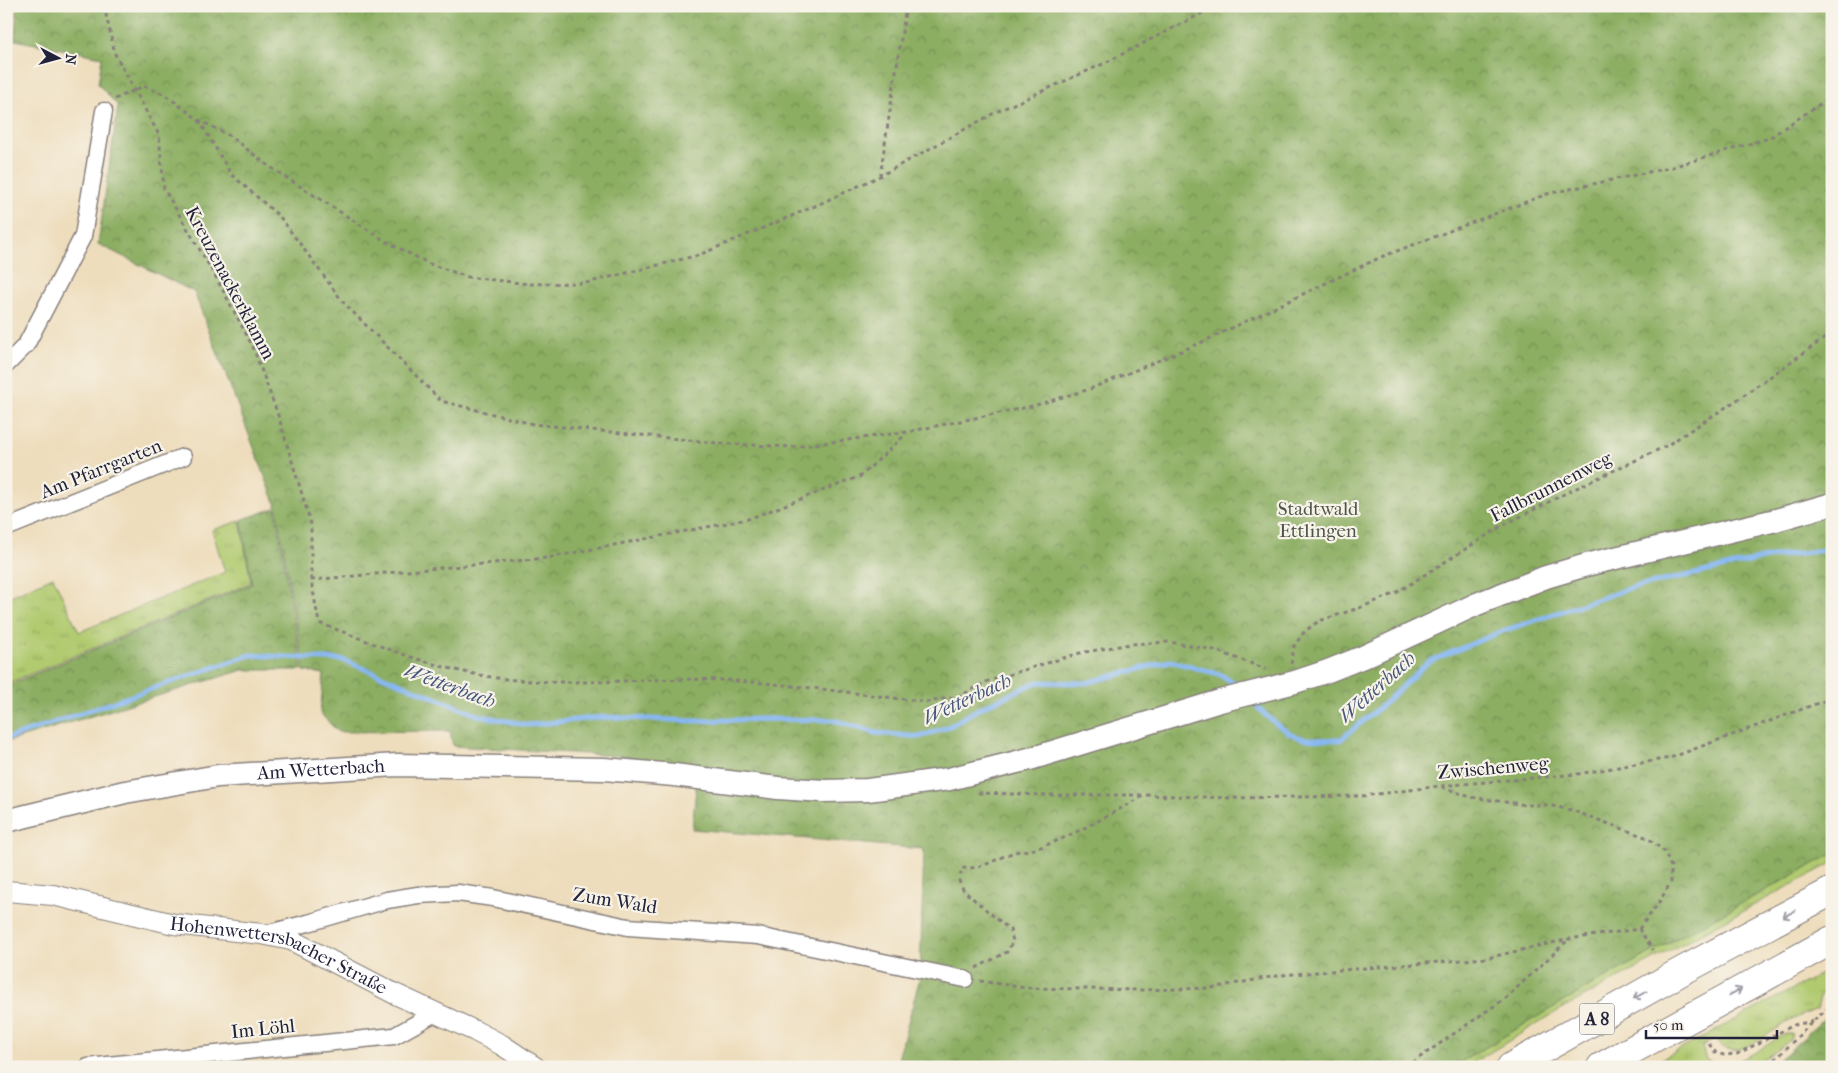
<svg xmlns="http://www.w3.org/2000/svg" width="1838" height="1073" font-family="'IM FELL French Canon',serif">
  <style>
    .grass { fill: url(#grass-tufts); stroke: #6a7655 }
    .forest { fill: url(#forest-crowns); stroke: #57684e }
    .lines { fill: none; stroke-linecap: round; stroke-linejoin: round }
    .stream { stroke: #87b7f3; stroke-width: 5 }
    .minor-casing { stroke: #88807c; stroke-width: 19 }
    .tertiary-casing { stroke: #88807c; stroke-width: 22 }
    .secondary-casing { stroke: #88807c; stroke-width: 25 }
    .motorway-casing { stroke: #88807c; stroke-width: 30 }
    .path { stroke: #88807c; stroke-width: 3; stroke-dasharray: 4 4; stroke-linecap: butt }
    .minor { stroke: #fff; stroke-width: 16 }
    .tertiary { stroke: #fff; stroke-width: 20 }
    .secondary { stroke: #fff; stroke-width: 22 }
    .motorway { stroke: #fff; stroke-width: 28 }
    .oneway { stroke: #9c9ca7 }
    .labels { text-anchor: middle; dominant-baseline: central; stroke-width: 4.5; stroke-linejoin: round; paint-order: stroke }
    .shield { fill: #f7f3e8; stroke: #62616f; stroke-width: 1 }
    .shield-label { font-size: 18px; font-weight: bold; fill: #22223b }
    .street-label { font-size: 19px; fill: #22223b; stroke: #f7f3e8 }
    .park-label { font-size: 19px; fill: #4d544b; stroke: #f7f3e8 }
    .water-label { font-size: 20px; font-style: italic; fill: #45567b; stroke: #f7f3e8 }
  </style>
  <defs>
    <pattern id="grass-tufts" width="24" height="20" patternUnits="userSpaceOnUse" patternTransform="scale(1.25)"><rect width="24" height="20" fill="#b1ca6f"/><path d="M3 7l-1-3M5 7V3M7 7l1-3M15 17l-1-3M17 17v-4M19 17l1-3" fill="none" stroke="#98ad61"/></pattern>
    <pattern id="forest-crowns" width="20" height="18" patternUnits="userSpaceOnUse" patternTransform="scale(1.25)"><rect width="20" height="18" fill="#8cae62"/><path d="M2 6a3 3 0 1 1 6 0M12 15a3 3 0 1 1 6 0" fill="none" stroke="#728d52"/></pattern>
  </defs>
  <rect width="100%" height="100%" fill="#f7f3e8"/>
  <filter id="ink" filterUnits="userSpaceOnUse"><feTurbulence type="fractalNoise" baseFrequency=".02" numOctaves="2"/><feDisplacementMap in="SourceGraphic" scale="10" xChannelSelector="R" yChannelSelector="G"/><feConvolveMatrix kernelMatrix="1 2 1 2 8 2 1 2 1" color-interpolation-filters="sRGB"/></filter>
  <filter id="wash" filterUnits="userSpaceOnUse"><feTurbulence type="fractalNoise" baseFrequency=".0096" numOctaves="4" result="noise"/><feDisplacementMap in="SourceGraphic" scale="20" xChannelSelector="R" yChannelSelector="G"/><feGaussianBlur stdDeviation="1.12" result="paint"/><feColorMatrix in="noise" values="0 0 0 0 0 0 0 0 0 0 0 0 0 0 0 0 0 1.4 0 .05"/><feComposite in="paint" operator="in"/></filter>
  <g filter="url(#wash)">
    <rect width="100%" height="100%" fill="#eeddbc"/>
    <g class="grass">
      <path d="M 240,521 L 251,583 L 6,684 L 6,598 L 53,577 L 79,632 L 225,572 L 212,530 Z"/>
      <path d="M 1832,854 L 1832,863 L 1558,1011 L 1466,1067 L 1452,1067 L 1593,984 Z"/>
      <path d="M 1832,968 L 1832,980 L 1827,983 L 1832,994 L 1823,994 L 1820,997 L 1817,1009 C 1805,1014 1792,1019 1781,1026 C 1767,1034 1749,1050 1731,1050 C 1724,1049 1720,1045 1715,1039 L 1702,1047 L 1706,1060 C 1733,1071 1757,1051 1779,1037 L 1785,1034 L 1792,1034 L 1790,1040 L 1775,1052 L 1749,1067 L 1647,1067 Z"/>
    </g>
    <g class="forest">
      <path d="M 17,6 L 1832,6 L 1832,854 L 1593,984 L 1452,1067 L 896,1067 L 920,977 L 924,849 L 692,829 L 698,768 L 622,756 L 453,746 L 450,731 L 338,732 L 320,713 L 324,674 L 304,671 L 276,505 L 194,292 L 98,244 L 118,106 L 98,84 L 102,57 L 15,40 Z"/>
      <path d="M 275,508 L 302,670 L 243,670 L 6,742 L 6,686 L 252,584 L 241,520 Z"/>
      <path d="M 1832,1011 L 1832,1067 L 1770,1067 L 1786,1054 Z"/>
    </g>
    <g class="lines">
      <g class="stream">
        <path d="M 1251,699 C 1260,712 1286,734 1301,738 C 1313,741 1328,739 1340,740 L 1385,703 L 1428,662 L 1500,632 L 1631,588 L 1771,557 L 1832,549"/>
        <path d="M 6,739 L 250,655 L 343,660 L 477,715 L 528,725 L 604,717 L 693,721 L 765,719 L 833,720 L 876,733 L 920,737 L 950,726 L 980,708 L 1037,682 L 1086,683 L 1170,661 L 1219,674 L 1243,688"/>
      </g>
    </g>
  </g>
  <g filter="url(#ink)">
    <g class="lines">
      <defs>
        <g id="minor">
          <path d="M 6,365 L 26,345 L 83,236 L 104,111"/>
          <path d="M 6,528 L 183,457"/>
          <path d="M 265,934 L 308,923 L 387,900 L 418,895 L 458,893 L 493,898 L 628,927 L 758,936 L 965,979"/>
          <path d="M 88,1067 L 394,1036 L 437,1012"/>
        </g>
        <g id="tertiary">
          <path id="s1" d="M 6,891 L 53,895 L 174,924 L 262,934 L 291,940 L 393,993 L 475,1031 L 502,1045 L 535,1067"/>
        </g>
        <g id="secondary">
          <path id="s2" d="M 6,821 L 125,792 L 218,776 L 397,765 L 604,769 L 674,775 L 778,788 L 824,791 L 868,790 L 949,779 L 1033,758 L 1220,701 L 1295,682 L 1328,671 L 1363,657 L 1477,604 L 1546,577 L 1590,564 L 1776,520 L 1832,504"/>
        </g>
        <g id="motorway">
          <path d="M 1511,1067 L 1682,971 L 1832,891"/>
          <path d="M 1601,1067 L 1832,940"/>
        </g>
      </defs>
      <use href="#minor" class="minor-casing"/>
      <use href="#tertiary" class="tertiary-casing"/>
      <use href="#secondary" class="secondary-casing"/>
      <use href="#motorway" class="motorway-casing"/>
      <g class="path">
        <path d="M 104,6 L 115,54 L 159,135 L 164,189 L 217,279 L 253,347 L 278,415 L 311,524 L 311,580 L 319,623 C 368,641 417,662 469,673 C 552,691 637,676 721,680 C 790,684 859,694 928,702 L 960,696 L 988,681 L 1080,653 L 1130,644 L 1170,642 L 1214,650 L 1266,669"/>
        <path d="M 6,26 L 9,6"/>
        <path d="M 115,99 L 144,86 L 164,94 L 199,120 L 230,136 L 270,167 L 387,242 L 430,264 L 468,277 L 529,284 L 586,283 L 699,255 L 815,206 L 880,176 L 998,111 L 1105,63 L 1216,6"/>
        <path d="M 199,120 L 231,174 L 280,217 L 343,302 L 441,401 L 533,424 L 727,444 L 794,447 L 907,432 L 1033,406 L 1090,389 L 1198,344 L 1381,257 L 1547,194 L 1672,167 L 1769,138 L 1832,96"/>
        <path d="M 880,176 L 906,6"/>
        <path d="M 311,580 L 547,558 L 748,519 L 861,476 L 906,434"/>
        <path d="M 1291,664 L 1294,646 L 1305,631 L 1319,621 L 1359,608 L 1396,593 L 1500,527 L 1568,492 L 1666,446 L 1734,402 L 1832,333"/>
        <path d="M 1442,787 L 1470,797 L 1526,805 L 1548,805 L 1571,810 L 1648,838 L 1665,852 L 1671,867 L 1671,882 L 1658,904 L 1639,929"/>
        <path d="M 978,793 L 1048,795 L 1145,795 L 1231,798 L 1362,796 L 1440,786 L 1578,774 L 1670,758 L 1832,698"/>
        <path d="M 976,968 L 1007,952 L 1013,941 L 1010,930 L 964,891 L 959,881 L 962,868 C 981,870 995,859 1012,853 C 1020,850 1030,851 1038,848 C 1076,835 1110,814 1145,795"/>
        <path d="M 980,981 L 1027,988 L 1142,990 L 1211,988 L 1282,975 L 1487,958 L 1569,939 L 1639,929 L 1653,950"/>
        <path d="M 1709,1044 L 1716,1053 L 1724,1055 L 1737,1054 L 1794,1025 L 1813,1021"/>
        <path d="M 1406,1067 L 1507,997 L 1568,940"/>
        <path d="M 1760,1067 L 1778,1057 L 1813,1021 L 1832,1005"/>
      </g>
      <use href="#minor" class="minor"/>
      <use href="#tertiary" class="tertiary"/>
      <use href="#secondary" class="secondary"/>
      <use href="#motorway" class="motorway"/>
    </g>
    <defs><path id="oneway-shaft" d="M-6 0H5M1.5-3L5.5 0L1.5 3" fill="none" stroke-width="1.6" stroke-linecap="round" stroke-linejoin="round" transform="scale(1.25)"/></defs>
    <g class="oneway">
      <use href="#oneway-shaft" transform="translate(1789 914) rotate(152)"/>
      <use href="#oneway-shaft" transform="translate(1735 992) rotate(-28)"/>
      <use href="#oneway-shaft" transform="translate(1640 995) rotate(151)"/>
    </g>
  </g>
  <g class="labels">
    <rect class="shield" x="1579.5" y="1003.5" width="35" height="31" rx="4"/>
    <g class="shield-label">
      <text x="1597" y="1019">A 8</text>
    </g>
    <g class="street-label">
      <text transform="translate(230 283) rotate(62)">Kreuzenackerklamm</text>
      <text transform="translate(101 469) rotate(-22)">Am Pfarrgarten</text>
      <text transform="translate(1551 487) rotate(-27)">Fallbrunnenweg</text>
      <text transform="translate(1493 768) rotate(-5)">Zwischenweg</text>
      <text stroke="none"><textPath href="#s2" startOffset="320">Am Wetterbach</textPath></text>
      <text transform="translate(615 901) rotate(9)">Zum Wald</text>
      <text stroke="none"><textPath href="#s1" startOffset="282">Hohenwettersbacher Straße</textPath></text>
      <text transform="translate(263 1029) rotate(-6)">Im Löhl</text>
    </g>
    <g class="park-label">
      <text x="1318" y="509">Stadtwald<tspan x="1318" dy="22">Ettlingen</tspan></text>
    </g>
    <g class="water-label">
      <text transform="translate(450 686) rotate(20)">Wetterbach</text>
      <text transform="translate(1377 687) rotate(-42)">Wetterbach</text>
      <text transform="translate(967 699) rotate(-25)">Wetterbach</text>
    </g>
  </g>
  <rect width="1838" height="1073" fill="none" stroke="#f7f3e8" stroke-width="25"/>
  <g transform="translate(58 58) rotate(96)" stroke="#f7f3e8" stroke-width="4" paint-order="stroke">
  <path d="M0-4L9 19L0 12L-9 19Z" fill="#22223b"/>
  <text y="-8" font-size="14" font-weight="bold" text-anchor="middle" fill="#22223b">N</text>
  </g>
  <path d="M1646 1030v8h131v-8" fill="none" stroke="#22223b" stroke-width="2.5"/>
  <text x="1653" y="1030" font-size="15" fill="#22223b" stroke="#f7f3e8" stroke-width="4" paint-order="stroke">50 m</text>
</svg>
